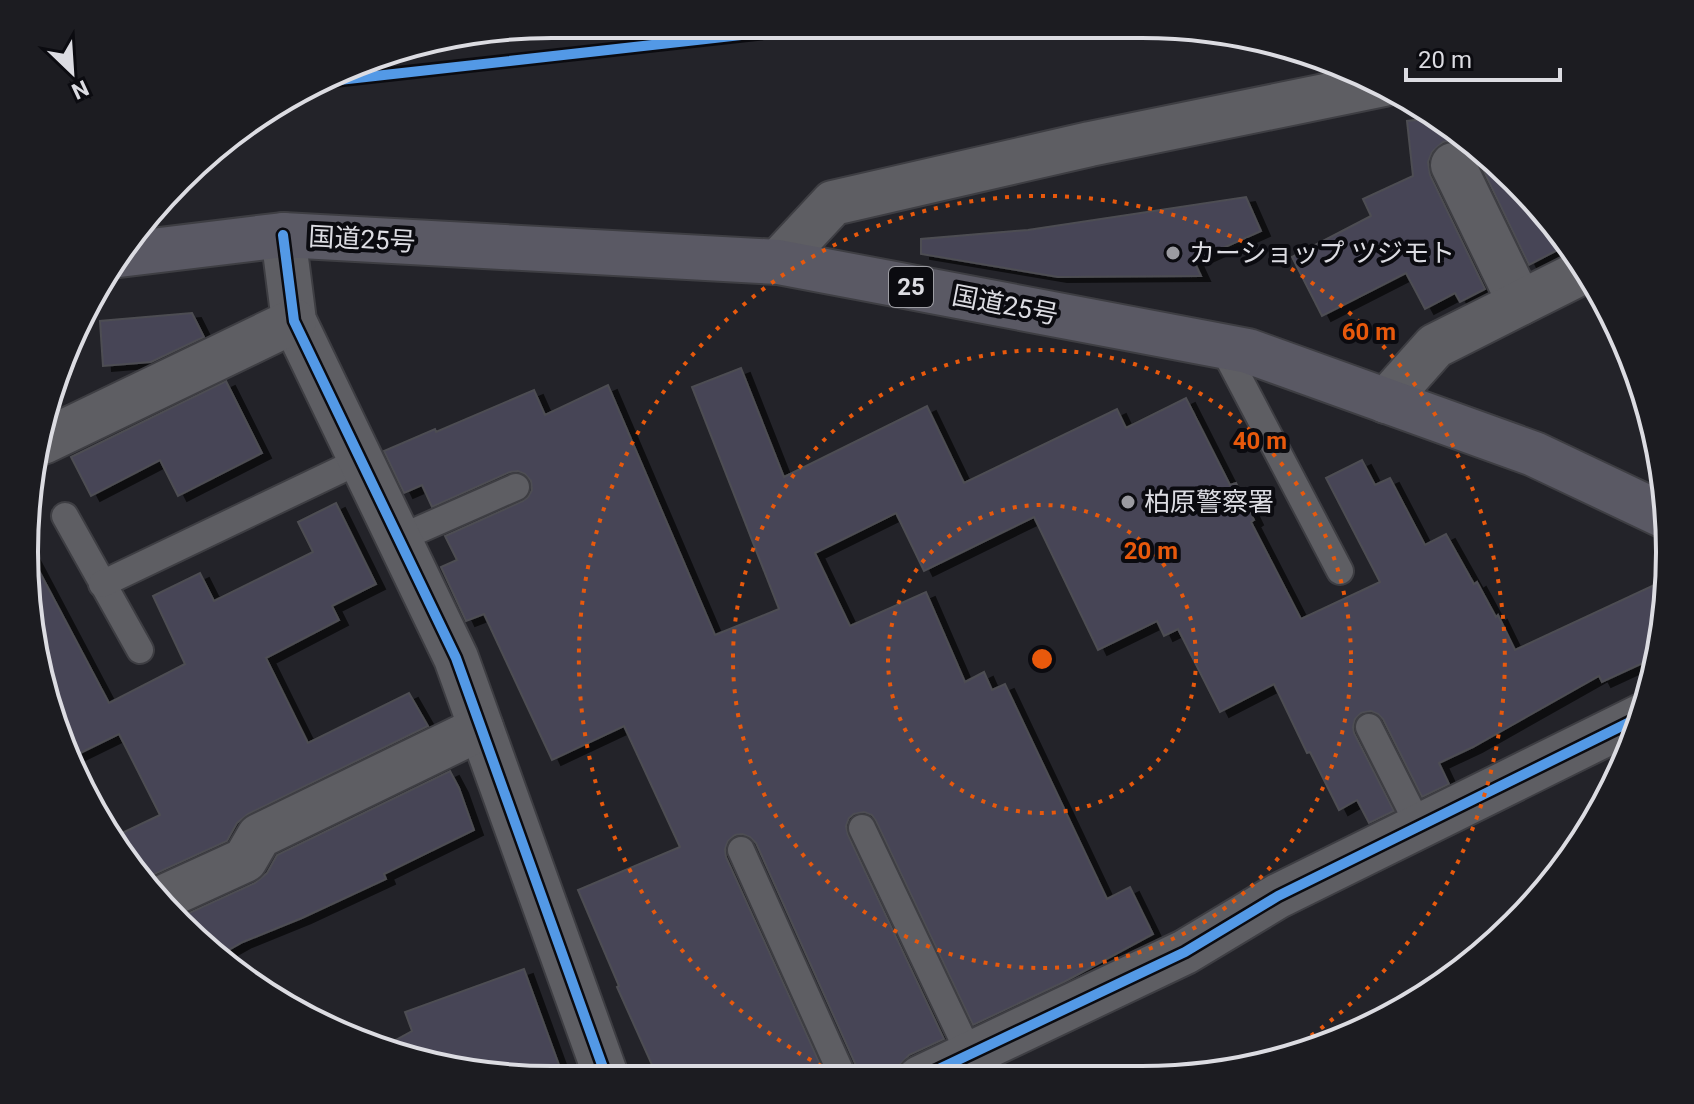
<svg xmlns="http://www.w3.org/2000/svg" width="1694" height="1104" font-family="Roboto,'Noto Sans JP',sans-serif">
  <style>
    .building { fill: #474557; stroke: #4e4e53; stroke-width: 2; filter: url(#shadow) }
    .lines { fill: none; stroke-linecap: round; stroke-linejoin: round }
    .lane-casing { stroke: #3e3e43; stroke-width: 30 }
    .street-casing { stroke: #3e3e43; stroke-width: 48 }
    .highway-casing { stroke: #3e3e43; stroke-width: 48 }
    .lane { stroke: #5e5e63; stroke-width: 26 }
    .street { stroke: #5e5e63; stroke-width: 44 }
    .highway { stroke: #5a5964; stroke-width: 44 }
    .cycleway-casing { stroke: #0b0b10; stroke-width: 15 }
    .cycleway { stroke: #5399e6; stroke-width: 10 }
    .ring { fill: none; stroke: #e8590c; stroke-width: 4; stroke-dasharray: 4 8 }
    .poi-dot { fill: #9b9ba1; stroke: #0b0b10; stroke-width: 3 }
    .labels { text-anchor: middle; dominant-baseline: central; stroke-width: 8; stroke-linejoin: round; paint-order: stroke }
    .shield { fill: #0b0b10; stroke: #9d9da3; stroke-width: 2 }
    .shield-label { font-size: 24px; font-weight: bold; fill: #dcdce2 }
    .street-label { font-size: 26px; fill: #dcdce2; stroke: #0b0b10 }
    .poi-label { font-size: 26px; fill: #dcdce2; stroke: #0b0b10; text-anchor: start }
    .rim { fill: none; stroke: #dcdce2; stroke-width: 4 }
    .centre { fill: #e8590c; stroke: #0b0b10; stroke-width: 4 }
    .ring-label { font-size: 24px; text-anchor: middle; font-weight: bold; fill: #e8590c; stroke: #0b0b10; stroke-width: 8; stroke-linejoin: round; paint-order: stroke }
  </style>
  <defs>
    <filter id="shadow"><feDropShadow dx="9" dy="5" stdDeviation="0" flood-color="#0009"/></filter>
  </defs>
  <rect width="100%" height="100%" fill="#232329"/>
  <g class="building">
    <path d="M 1434,118 L 1490,155 L 1561,231 L 1569,244 L 1529,265 L 1475,153 L 1466,144 L 1456,140 L 1443,142 L 1432,152 L 1428,162 L 1430,175 L 1485,289 L 1460,302 L 1455,293 L 1425,309 L 1406,273 L 1322,316 L 1292,257 L 1371,216 L 1363,199 L 1413,176 L 1407,121 Z"/>
    <path d="M 1246,197 L 1261,231 L 1194,261 L 1201,276 L 1058,277 L 921,254 L 921,239 L 1028,230 Z"/>
    <path d="M 192,313 L 204,337 L 151,362 L 103,366 L 100,321 Z"/>
    <path d="M 741,368 L 784,477 L 927,406 L 964,483 L 1117,409 L 1126,428 L 1186,398 L 1230,485 L 1236,483 L 1254,520 L 1251,522 L 1301,619 L 1380,582 L 1326,478 L 1362,460 L 1375,485 L 1390,478 L 1425,545 L 1446,534 L 1474,584 L 1477,582 L 1496,617 L 1498,615 L 1515,650 L 1667,579 L 1665,621 L 1656,662 L 1645,662 L 1602,682 L 1599,676 L 1473,747 L 1439,763 L 1449,784 L 1422,797 L 1383,719 L 1378,714 L 1371,711 L 1361,713 L 1355,719 L 1353,727 L 1354,733 L 1394,811 L 1369,823 L 1357,800 L 1339,810 L 1310,752 L 1307,753 L 1274,684 L 1220,712 L 1178,629 L 1164,636 L 1157,621 L 1098,650 L 1034,517 L 924,571 L 896,513 L 815,553 L 850,626 L 926,592 L 965,682 L 984,672 L 992,690 L 1005,684 L 1107,899 L 1130,887 L 1153,934 L 1064,982 L 973,1025 L 876,821 L 872,815 L 864,812 L 854,814 L 849,818 L 846,826 L 848,835 L 944,1039 L 909,1055 L 899,1066 L 874,1077 L 859,1077 L 858,1070 L 756,843 L 750,837 L 742,834 L 735,835 L 728,841 L 725,849 L 726,857 L 826,1077 L 657,1076 L 617,987 L 619,986 L 578,890 L 680,847 L 624,726 L 552,760 L 484,614 L 466,621 L 441,567 L 457,560 L 445,536 L 523,501 L 528,497 L 532,490 L 531,481 L 525,474 L 518,471 L 510,472 L 432,507 L 422,485 L 404,493 L 384,451 L 435,429 L 436,432 L 534,390 L 545,415 L 608,385 L 715,635 L 779,609 L 692,387 Z"/>
    <path d="M 226,381 L 262,453 L 178,496 L 160,460 L 91,496 L 71,457 Z"/>
    <path d="M 336,503 L 376,584 L 332,606 L 339,620 L 266,658 L 308,743 L 409,693 L 428,726 L 248,814 L 237,823 L 227,841 L 152,875 L 147,879 L 140,871 L 122,833 L 160,815 L 119,734 L 72,757 L 34,655 L 27,548 L 109,703 L 185,664 L 153,596 L 200,573 L 214,601 L 313,552 L 298,522 Z"/>
    <path d="M 450,771 L 459,788 L 474,830 L 384,874 L 386,879 L 302,918 L 243,942 L 216,957 L 204,949 L 178,918 L 255,883 L 267,873 L 277,855 Z"/>
    <path d="M 524,969 L 563,1076 L 483,1075 L 385,1046 L 412,1031 L 405,1012 Z"/>
  </g>
  <g class="lines">
    <defs>
      <g id="lane">
        <path d="M 1222,346 L 1340,571"/>
        <path d="M 65,516 L 140,650"/>
        <path d="M 398,539 L 516,487"/>
        <path d="M 102,584 L 361,460"/>
        <path d="M 1369,727 L 1419,826"/>
        <path d="M 862,828 L 970,1055"/>
        <path d="M 741,850 L 843,1077"/>
      </g>
      <g id="street">
        <path d="M 1453,165 L 1520,303"/>
        <path d="M 283,235 L 294,321 L 456,658 L 606,1076"/>
        <path d="M 778,262 L 833,203 L 1090,144 L 1384,84"/>
        <path d="M 1386,401 L 1435,346 L 1586,270"/>
        <path d="M 43,442 L 294,321"/>
        <path d="M 162,898 L 245,860 L 259,836 L 481,728"/>
        <path d="M 920,1078 L 1185,952 L 1278,896 L 1644,715"/>
      </g>
      <path id="highway" d="M 119,255 L 283,235 L 778,262 L 1248,351 L 1534,454 L 1669,518"/>
    </defs>
    <use href="#lane" class="lane-casing"/>
    <use href="#street" class="street-casing"/>
    <use href="#highway" class="highway-casing"/>
    <use href="#lane" class="lane"/>
    <use href="#street" class="street"/>
    <use href="#highway" class="highway"/>
    <defs>
      <g id="cycleway">
        <path d="M 321,82 L 823,26"/>
        <path d="M 283,235 L 294,321 L 456,658 L 606,1076"/>
        <path d="M 920,1078 L 1185,952 L 1278,896 L 1644,715"/>
      </g>
    </defs>
    <use href="#cycleway" class="cycleway-casing"/>
    <use href="#cycleway" class="cycleway"/>
  </g>
  <g class="ring">
    <circle cx="1042" cy="659" r="154"/>
    <circle cx="1042" cy="659" r="309"/>
    <path d="M843 1077A463 463 0 1 1 1266 1064"/>
  </g>
  <g class="poi-dot">
    <circle cx="1173" cy="253" r="8"/>
    <circle cx="1128" cy="502" r="8"/>
  </g>
  <g class="labels">
    <rect class="shield" x="889" y="267" width="44" height="40" rx="6"/>
    <g class="shield-label">
      <text x="911" y="287">25</text>
    </g>
    <g class="street-label">
      <text transform="translate(362 239) rotate(3)">国道25号</text>
      <text transform="translate(1005 305) rotate(11)">国道25号</text>
    </g>
    <g class="poi-label">
      <text x="1189" y="253">カーショップ ツジモト</text>
      <text x="1144" y="502">柏原警察署</text>
    </g>
  </g>
  <path d="M0 0H1694V1104H0ZM552 38H1142A514 514 0 0 1 1656 552V552A514 514 0 0 1 1142 1066H552A514 514 0 0 1 38 552V552A514 514 0 0 1 552 38Z" fill="#1c1c21" fill-rule="evenodd"/>
  <path class="rim" d="M552 38H1142A514 514 0 0 1 1656 552V552A514 514 0 0 1 1142 1066H552A514 514 0 0 1 38 552V552A514 514 0 0 1 552 38Z"/>
  <circle cx="1042" cy="659" r="12" class="centre"/>
  <g class="ring-label">
    <text x="1369" y="340">60 m</text>
    <text x="1260" y="449">40 m</text>
    <text x="1151" y="559">20 m</text>
  </g>
  <g transform="translate(72 72) rotate(155)" stroke="#0b0b10" stroke-width="6" paint-order="stroke">
  <path d="M0-6L14 30L0 20L-14 30Z" fill="#dcdce2"/>
  <text y="-12" font-size="22" font-weight="bold" text-anchor="middle" fill="#dcdce2">N</text>
  </g>
  <path d="M1406 68v12h154v-12" fill="none" stroke="#dcdce2" stroke-width="4"/>
  <text x="1418" y="68" font-size="24" fill="#dcdce2" stroke="#0b0b10" stroke-width="6" paint-order="stroke">20 m</text>
</svg>
